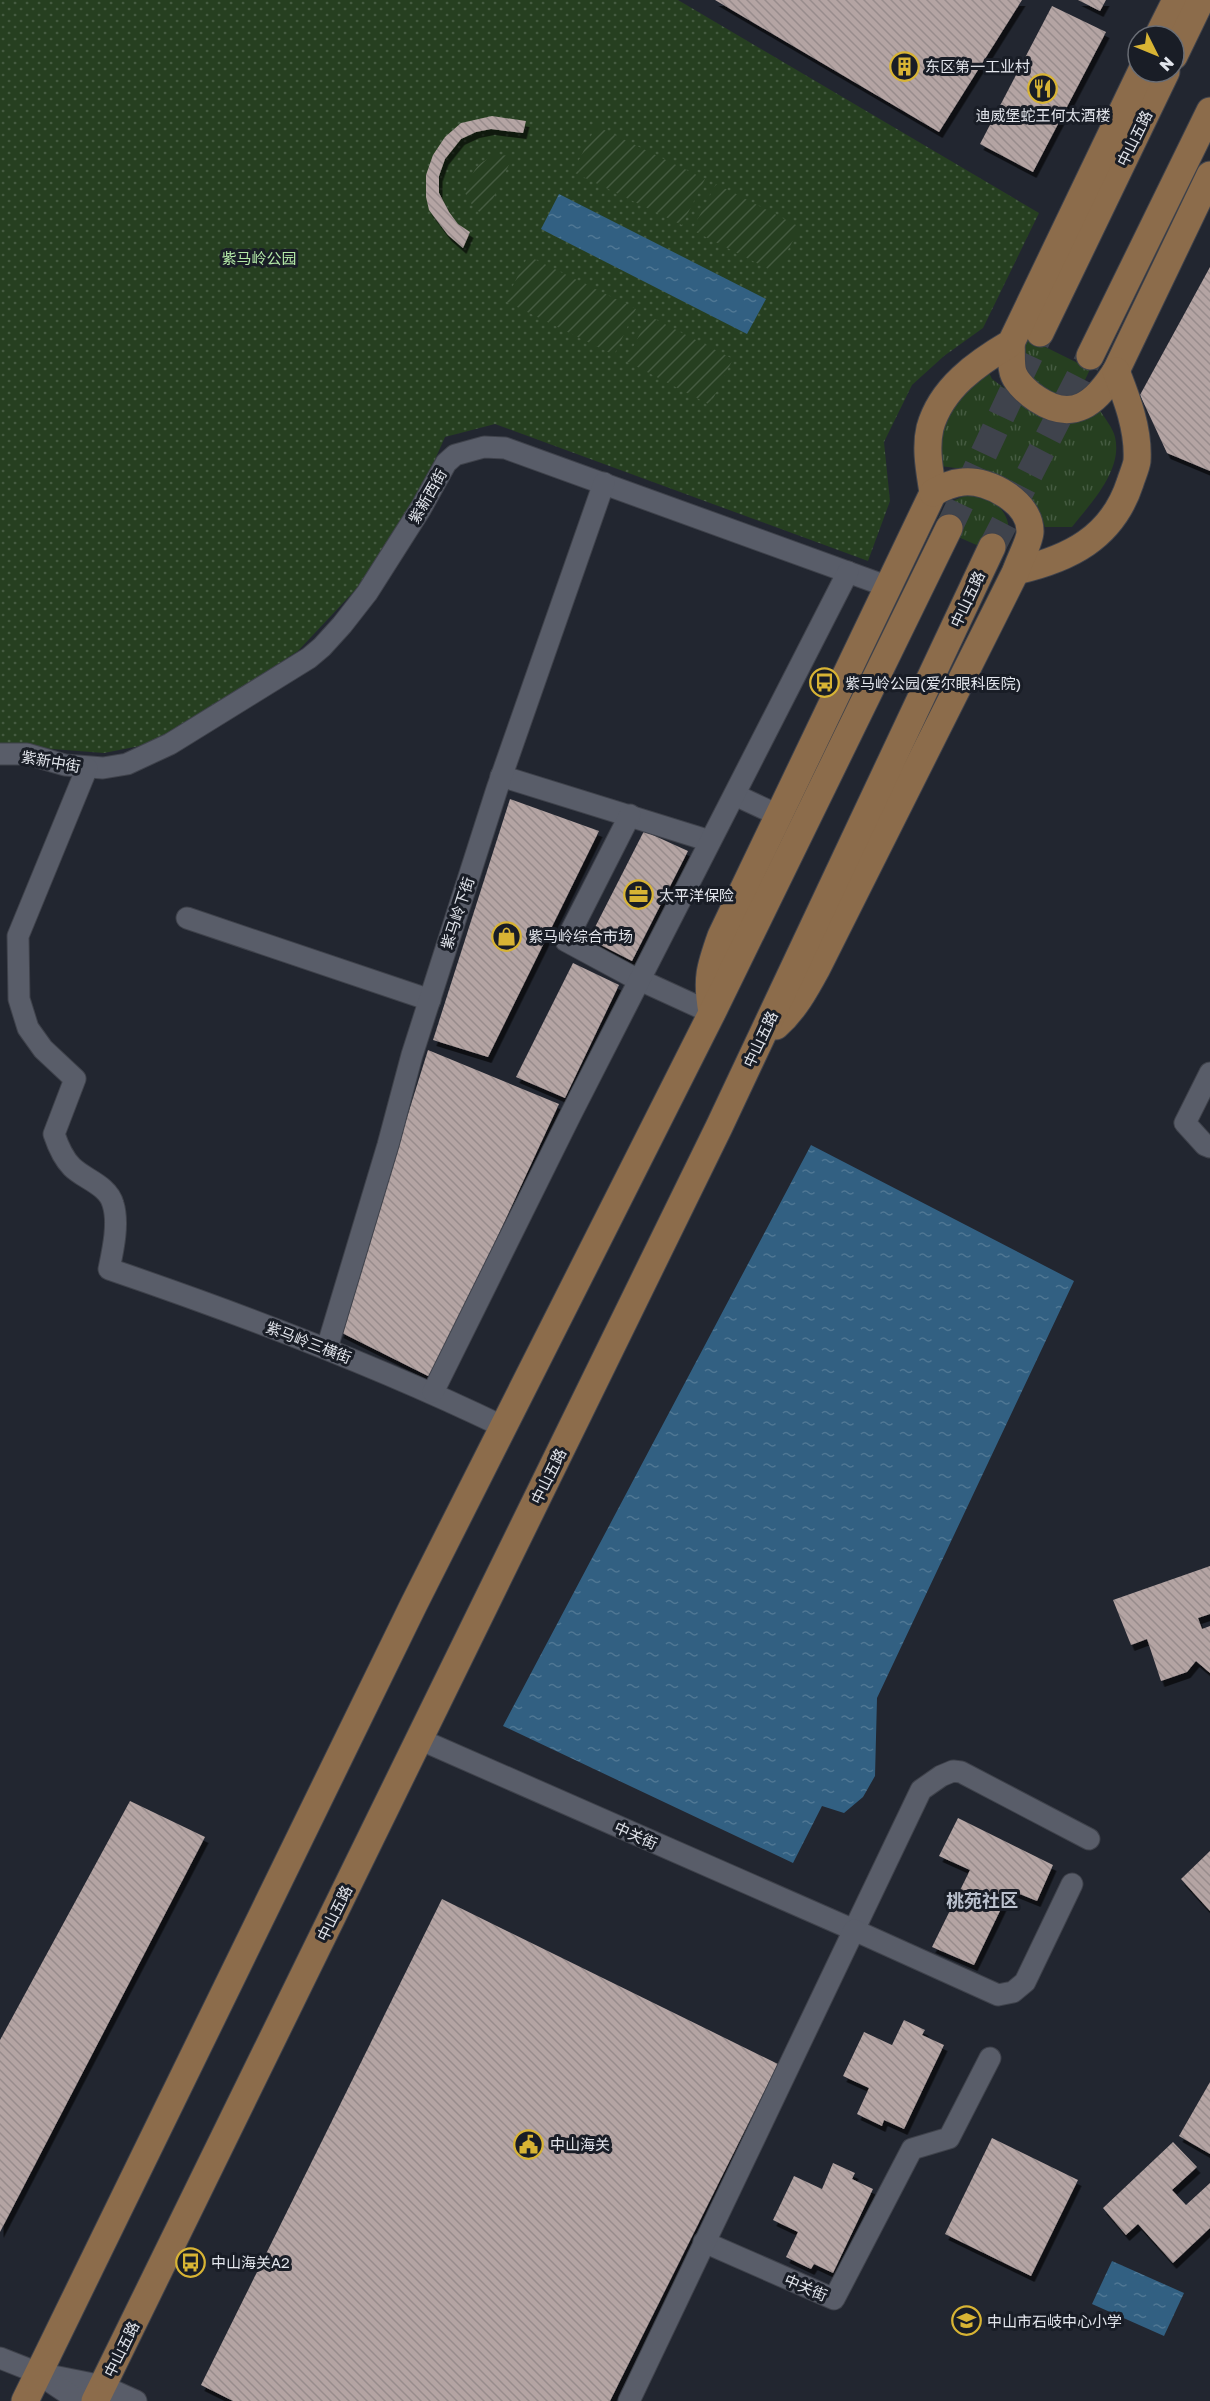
<svg xmlns="http://www.w3.org/2000/svg" width="1210" height="2401" font-family="'Golos Text','Noto Sans SC',sans-serif">
  <style>
    .grass { fill: url(#grass-tufts) }
    .park { fill: url(#park-dots) }
    .garden { fill: url(#garden-furrows) }
    .water { fill: url(#water-ripples) }
    .building { fill: url(#building-back-hatch); filter: url(#shadow) }
    .lines { fill: none; stroke-linecap: round; stroke-linejoin: round }
    .major-tunnel { stroke: #3f434c; stroke-width: 27; stroke-dasharray: 27 14; stroke-linecap: butt }
    .minor-casing { stroke: #3f424b; stroke-width: 23 }
    .major-casing { stroke: #3f424b; stroke-width: 29 }
    .minor { stroke: #595d69; stroke-width: 21 }
    .major { stroke: #8c6c4b; stroke-width: 27 }
    .labels { text-anchor: middle; dominant-baseline: central; stroke-width: 6; stroke-linejoin: round; paint-order: stroke }
    .poi-label { font-size: 15px; fill: #e2e5ec; stroke: #191d26; text-anchor: start }
    .street-label { font-size: 15px; fill: #e2e5ec; stroke: #191d26 }
    .park-label { font-size: 15px; fill: #b4eaa8; stroke: #191d26 }
    .quarter-label { font-size: 18px; font-weight: bold; fill: #bac0cd; stroke: #191d26 }
  </style>
  <defs>
    <pattern id="grass-tufts" width="24" height="20" patternUnits="userSpaceOnUse" patternTransform="scale(1.5)"><rect width="24" height="20" fill="#263f20"/><path d="M3 7l-1-3M5 7V3M7 7l1-3M15 17l-1-3M17 17v-4M19 17l1-3" fill="none" stroke="#455b41"/></pattern>
    <pattern id="park-dots" width="8" height="8" patternUnits="userSpaceOnUse" patternTransform="scale(1.5)"><rect width="8" height="8" fill="#263f20"/><path d="M2 2h.1M6 6h.1" fill="none" stroke="#455b41" stroke-width="1.8" stroke-linecap="round"/></pattern>
    <pattern id="garden-furrows" width="10" height="10" patternUnits="userSpaceOnUse" patternTransform="scale(1.5)"><rect width="10" height="10" fill="#263f20"/><path d="M-1 1l2-2M0 10L10 0M9 11l2-2" fill="none" stroke="#455b41"/></pattern>
    <pattern id="water-ripples" width="26" height="14" patternUnits="userSpaceOnUse" patternTransform="scale(1.5)"><rect width="26" height="14" fill="#326082"/><path d="M2 4q2-2 4 0t4 0M15 11q2-2 4 0t4 0" fill="none" stroke="#4f7794"/></pattern>
    <pattern id="building-back-hatch" width="6" height="6" patternUnits="userSpaceOnUse" patternTransform="scale(1.5)"><rect width="6" height="6" fill="#b4a4a3"/><path d="M-1 5l2 2M0 0l6 6M5-1l2 2" fill="none" stroke="#988c8c"/></pattern>
    <filter id="shadow"><feDropShadow dx="3.5" dy="6" stdDeviation="0" flood-color="#0009"/></filter>
  </defs>
  <rect width="100%" height="100%" fill="#222630"/>
  <g class="grass">
    <path d="M 1025,337 L 1090,369 C 1077,402 1063,396 1032,393 L 1018,348 Z"/>
    <path d="M 985,364 L 992,379 L 1035,411 L 1099,409 C 1104,417 1113,428 1115,437 C 1123,470 1091,503 1072,527 L 1045,527 L 1038,507 L 1006,481 L 985,472 L 933,465 L 941,417 Z"/>
    <path d="M 967,495 C 1003,496 1019,524 1002,556 L 935,527 C 941,509 949,501 967,495 Z"/>
  </g>
  <path class="park" d="M 0,0 L 678,0 L 1039,213 L 983,328 L 944,356 L 912,385 L 884,442 L 890,501 L 868,561 L 495,424 L 445,437 L 421,491 L 360,585 L 298,651 L 155,743 L 104,753 L 0,745 Z"/>
  <g class="garden">
    <path d="M 596,126 L 705,179 L 682,225 L 573,172 Z"/>
    <path d="M 499,155 L 513,156 L 485,216 L 474,208 L 465,193 C 473,171 476,161 499,155 Z"/>
    <path d="M 716,184 L 800,227 L 776,273 L 692,230 Z"/>
    <path d="M 528,256 L 636,309 L 614,355 L 505,301 Z"/>
    <path d="M 649,316 L 733,359 L 710,405 L 626,361 Z"/>
  </g>
  <g class="water">
    <path d="M 559,194 L 766,299 L 747,334 L 541,229 Z"/>
    <path d="M 811,1145 L 1074,1281 L 877,1698 L 875,1776 L 863,1797 L 844,1813 L 822,1806 L 793,1863 L 503,1726 Z"/>
    <path d="M 1112,2261 L 1184,2293 L 1164,2336 L 1092,2304 Z"/>
  </g>
  <g class="building">
    <path d="M 715,0 L 1022,0 L 939,132 Z"/>
    <path d="M 1078,0 L 1106,0 L 1100,11 Z"/>
    <path d="M 1052,6 L 1106,32 L 1033,172 L 980,144 Z"/>
    <path d="M 492,116 L 526,121 L 523,133 L 491,129 L 476,132 L 461,139 L 445,159 L 439,176 L 439,193 L 449,212 L 458,224 L 470,232 L 463,248 L 448,235 L 429,210 L 426,197 L 426,175 L 433,155 L 445,137 L 461,123 Z"/>
    <path d="M 1210,267 L 1210,471 L 1167,453 L 1140,395 Z"/>
    <path d="M 510,799 L 599,831 L 488,1057 L 433,1040 Z"/>
    <path d="M 644,831 L 688,851 L 632,961 L 589,939 Z"/>
    <path d="M 573,963 L 619,985 L 565,1098 L 516,1077 Z"/>
    <path d="M 428,1050 L 559,1104 L 432,1378 L 340,1332 Z"/>
    <path d="M 1210,1566 L 1210,1614 L 1198,1618 L 1202,1629 L 1210,1626 L 1210,1673 L 1196,1661 L 1187,1672 L 1161,1681 L 1147,1639 L 1131,1645 L 1113,1600 Z"/>
    <path d="M 130,1801 L 205,1837 L 0,2232 L 0,2040 Z"/>
    <path d="M 958,1818 L 1053,1865 L 1037,1901 L 1010,1890 L 974,1965 L 932,1947 L 970,1870 L 939,1856 Z"/>
    <path d="M 1210,1851 L 1210,1911 L 1181,1879 Z"/>
    <path d="M 442,1899 L 778,2064 L 610,2401 L 233,2401 L 201,2385 Z"/>
    <path d="M 904,2020 L 925,2030 L 922,2035 L 944,2045 L 904,2129 L 884,2120 L 882,2126 L 857,2114 L 869,2088 L 843,2076 L 864,2032 L 892,2045 Z"/>
    <path d="M 1210,2082 L 1210,2154 L 1179,2136 Z"/>
    <path d="M 992,2138 L 1078,2180 L 1031,2276 L 945,2234 Z"/>
    <path d="M 1173,2142 L 1197,2167 L 1172,2190 L 1186,2205 L 1210,2183 L 1210,2228 L 1173,2263 L 1138,2224 L 1126,2235 L 1103,2208 Z"/>
    <path d="M 833,2163 L 855,2173 L 852,2179 L 873,2189 L 833,2273 L 814,2264 L 811,2269 L 786,2257 L 798,2232 L 773,2220 L 794,2176 L 822,2189 Z"/>
  </g>
  <g class="lines">
    <g class="major-tunnel">
      <path d="M 949,528 L 1040,333"/>
      <path d="M 992,547 L 1090,356"/>
    </g>
    <defs>
      <g id="minor">
        <path d="M 0,754 L 27,754 L 65,765 L 103,768 L 127,764 L 170,744 L 309,658 L 322,647 L 342,625 L 367,593 L 421,508 L 446,463 L 455,455 L 484,447 L 505,448 L 889,587"/>
        <path d="M 87,768 L 18,936 L 19,999 L 28,1028 L 43,1049 L 75,1079 L 54,1134 C 58,1146 63,1158 72,1167 C 84,1179 108,1185 113,1204 C 119,1223 113,1250 109,1269 C 244,1315 376,1365 504,1427"/>
        <path d="M 501,776 L 710,841"/>
        <path d="M 735,795 L 778,815"/>
        <path d="M 630,815 L 566,941 L 629,975 L 712,1013"/>
        <path d="M 187,918 L 430,1000"/>
        <path d="M 1210,1073 L 1185,1123 L 1205,1145 L 1210,1147"/>
        <path d="M 327,1348 L 388,1145 L 412,1055 L 497,789 L 604,483"/>
        <path d="M 433,1392 L 571,1114 L 848,572"/>
        <path d="M 419,1739 L 854,1930 L 921,1790 L 941,1776 L 953,1771 L 961,1772 L 1089,1839"/>
        <path d="M 704,2242 L 834,2299 L 912,2149 L 949,2138 L 990,2058"/>
        <path d="M 0,2358 L 38,2373 L 103,2386 L 136,2401"/>
        <path d="M 46,2379 L 79,2401"/>
        <path d="M 629,2401 L 854,1930 L 998,1995 L 1013,1992 L 1025,1982 L 1072,1884"/>
      </g>
      <g id="major">
        <path d="M 1158,36 L 1176,0"/>
        <path d="M 1174,56 L 1201,0"/>
        <path d="M 1040,333 L 1166,72"/>
        <path d="M 1011,343 C 1012,352 1010,367 1014,375 C 1018,384 1029,394 1037,399 C 1073,423 1096,403 1116,371 L 1210,175"/>
        <path d="M 1090,356 L 1210,111"/>
        <path d="M 1016,571 C 1069,559 1112,538 1130,483 C 1132,476 1136,468 1137,461 C 1139,430 1127,399 1116,371"/>
        <path d="M 712,1012 C 706,979 710,967 721,936 L 933,493 C 930,472 925,449 930,428 C 941,388 977,363 1011,343 L 1141,72"/>
        <path d="M 776,1026 C 794,1010 805,990 817,968 L 1016,571 C 1019,561 1030,541 1030,532 C 1031,503 989,479 963,482 C 951,483 943,487 933,493"/>
        <path d="M 25,2401 L 414,1604 L 712,1013 L 949,528"/>
        <path d="M 95,2401 L 719,1127 L 992,547"/>
      </g>
    </defs>
    <use href="#minor" class="minor-casing"/>
    <use href="#major" class="major-casing"/>
    <use href="#minor" class="minor"/>
    <use href="#major" class="major"/>
  </g>
  <defs>
    <symbol id="building-ring" viewBox="-11 -11 22 22"><circle r="9.5" fill="#191d26" stroke="#d8b434" stroke-width="1.5"/><path d="M-4-6H4V6H1V3H-1V6H-4ZM-2.5-4.3h1.7v1.8h-1.7ZM.8-4.3h1.7v1.8H.8ZM-2.5-1h1.7V.8h-1.7ZM.8-1h1.7V.8H.8Z" fill="#d8b434"/></symbol>
    <symbol id="restaurant-ring" viewBox="-11 -11 22 22"><circle r="9.5" fill="#191d26" stroke="#d8b434" stroke-width="1.5"/><path d="M-5-6h1v4h1v-4h1v4h1v-4h1v5L-1.5 .5V6h-2V.5L-5-1ZM5-6V6H3V1.5H1.5Q1.5-4 5-6Z" fill="#d8b434"/></symbol>
    <symbol id="bus-ring" viewBox="-11 -11 22 22"><circle r="9.5" fill="#191d26" stroke="#d8b434" stroke-width="1.5"/><path d="M-5-6H5V4H4V6H2V4H-2V6H-4V4H-5ZM-3.5-4V0h7V-4ZM-3.5 1.2v1.5H-2V1.2ZM2 1.2v1.5H3.5V1.2Z" fill="#d8b434"/></symbol>
    <symbol id="office-ring" viewBox="-11 -11 22 22"><circle r="9.5" fill="#191d26" stroke="#d8b434" stroke-width="1.5"/><path d="M-6-3h4V-5.5h4V-3h4V5H-6ZM-1-4.5V-3h2v-1.5ZM-6 0V1H6V0Z" fill="#d8b434"/></symbol>
    <symbol id="shop-ring" viewBox="-11 -11 22 22"><circle r="9.5" fill="#191d26" stroke="#d8b434" stroke-width="1.5"/><path d="M-5-2.5h2.3a2.7 3.5 0 0 1 5.4 0H5L5.5 6h-11ZM-1.5-2.5h3a1.5 2.3 0 0 0-3 0Z" fill="#d8b434"/></symbol>
    <symbol id="civic-ring" viewBox="-11 -11 22 22"><circle r="9.5" fill="#191d26" stroke="#d8b434" stroke-width="1.5"/><path d="M-.6-6.5H3V-4.5H.6V-3L4-1V1h2V6H-6V1h2V-1L-.6-3ZM-1.2 2.5V6h2.4V2.5Z" fill="#d8b434"/></symbol>
    <symbol id="school-ring" viewBox="-11 -11 22 22"><circle r="9.5" fill="#191d26" stroke="#d8b434" stroke-width="1.5"/><path d="M0-5L7-2L0 1L-7-2ZM-4 1L0 2.5L4 1V4Q0 6-4 4Z" fill="#d8b434"/></symbol>
  </defs>
  <g fill-rule="evenodd">
    <use href="#building-ring" x="888" y="50" width="33" height="33"/>
    <use href="#restaurant-ring" x="1026" y="72" width="33" height="33"/>
    <use href="#bus-ring" x="808" y="666" width="33" height="33"/>
    <use href="#office-ring" x="622" y="878" width="33" height="33"/>
    <use href="#shop-ring" x="490" y="920" width="33" height="33"/>
    <use href="#civic-ring" x="512" y="2128" width="33" height="33"/>
    <use href="#bus-ring" x="174" y="2246" width="33" height="33"/>
    <use href="#school-ring" x="950" y="2304" width="33" height="33"/>
  </g>
  <g class="labels">
    <g class="poi-label">
      <text x="925" y="66">东区第一工业村</text>
      <text x="1043" y="115" text-anchor="middle">迪威堡蛇王何太酒楼</text>
      <text x="845" y="683">紫马岭公园(爱尔眼科医院)</text>
      <text x="659" y="895">太平洋保险</text>
      <text x="528" y="936">紫马岭综合市场</text>
      <text x="550" y="2144">中山海关</text>
      <text x="211" y="2262">中山海关A2</text>
      <text x="987" y="2321">中山市石岐中心小学</text>
    </g>
    <g class="street-label">
      <text transform="translate(1134 138) rotate(-64)">中山五路</text>
      <text transform="translate(427 496) rotate(-60)">紫新西街</text>
      <text transform="translate(967 599) rotate(-65)">中山五路</text>
      <text transform="translate(51 761) rotate(10)">紫新中街</text>
      <text transform="translate(457 913) rotate(-72)">紫马岭下街</text>
      <text transform="translate(760 1039) rotate(-65)">中山五路</text>
      <text transform="translate(309 1342) rotate(21)">紫马岭三横街</text>
      <text transform="translate(548 1476) rotate(-64)">中山五路</text>
      <text transform="translate(636 1835) rotate(24)">中关街</text>
      <text transform="translate(334 1913) rotate(-64)">中山五路</text>
      <text transform="translate(806 2287) rotate(23)">中关街</text>
      <text transform="translate(121 2349) rotate(-64)">中山五路</text>
    </g>
    <g class="park-label">
      <text x="259" y="258">紫马岭公园</text>
    </g>
    <g class="quarter-label">
      <text x="982" y="1900">桃苑社区</text>
    </g>
  </g>
  <g transform="translate(1156 54) rotate(133)"><circle r="28" fill="#191d26" stroke="#696d75" stroke-width="1.5"/>
  <path d="M0-4.5L10 22L0 15L-10 22Z" fill="#d8b434"/>
  <text y="-9" font-size="16" font-weight="bold" text-anchor="middle" fill="#e2e5ec">N</text>
  </g>
</svg>
